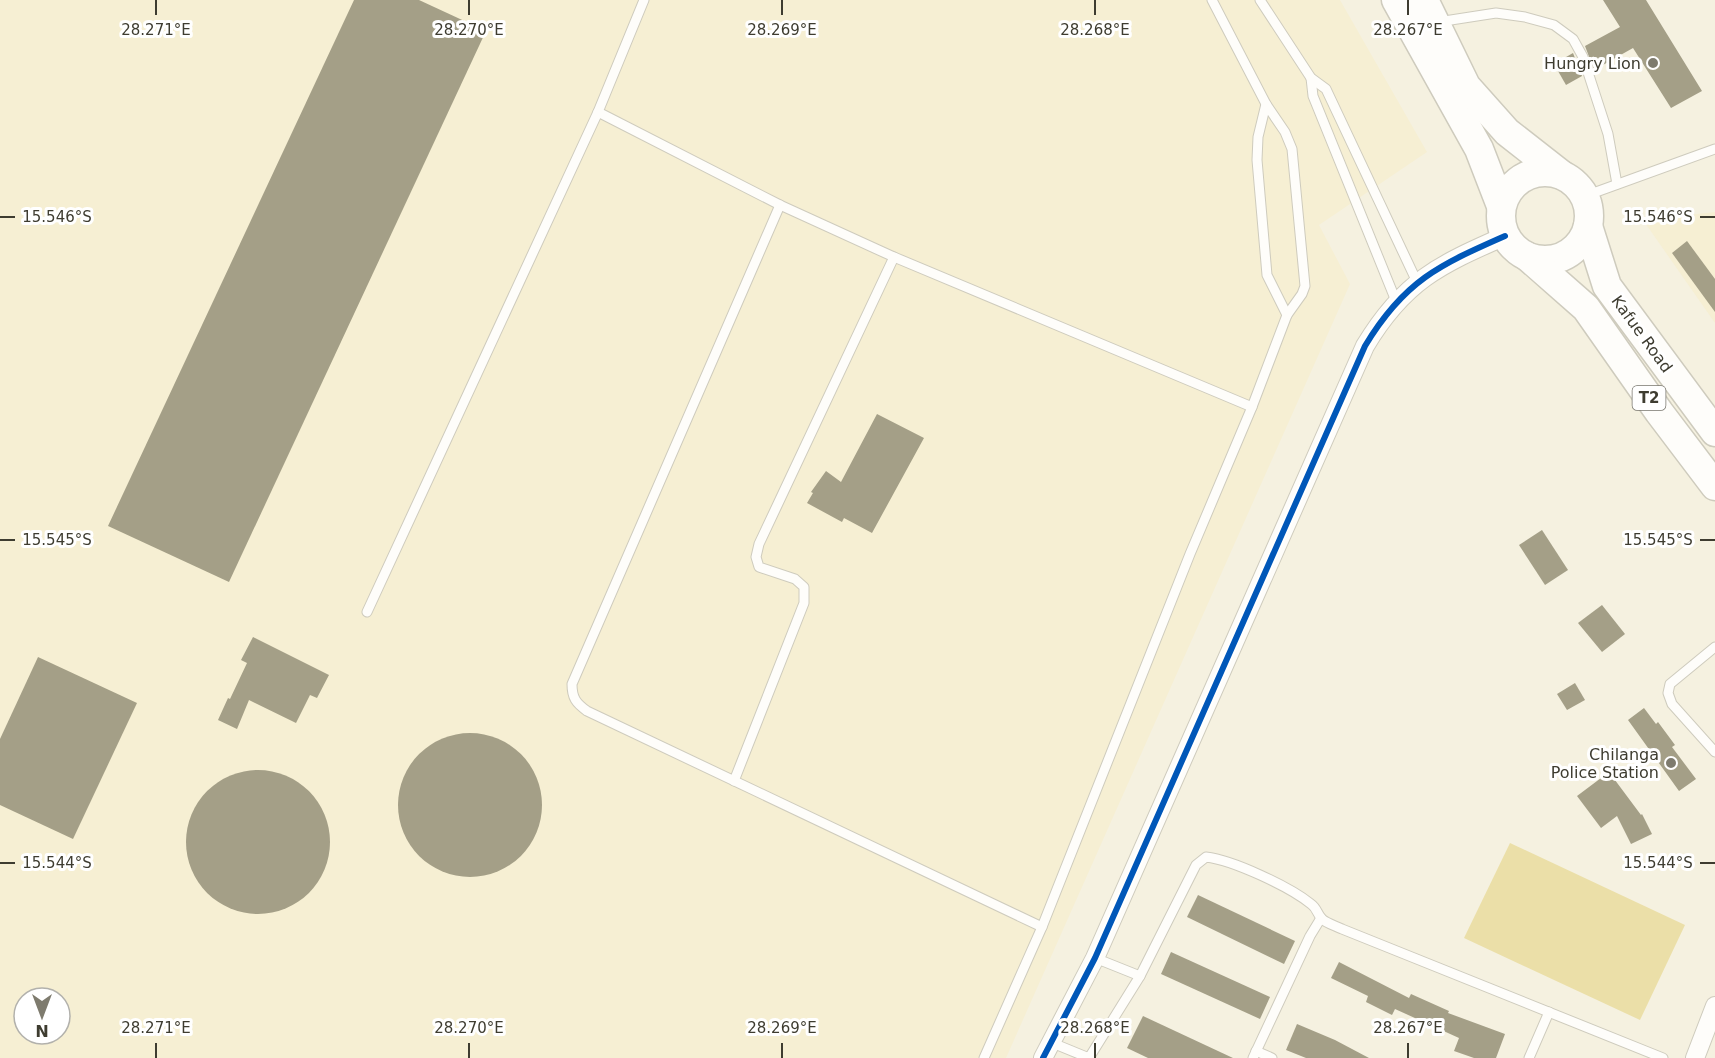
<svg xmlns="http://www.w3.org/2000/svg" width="1715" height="1058" font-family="'DejaVu Sans',sans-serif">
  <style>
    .built { fill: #f6efd3; fill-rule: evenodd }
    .green { fill: #ebdfa8 }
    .building { fill: #a49f87 }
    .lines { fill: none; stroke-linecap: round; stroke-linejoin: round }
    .service-casing { stroke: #cecbbd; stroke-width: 11 }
    .minor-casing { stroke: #cecbbd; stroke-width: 20 }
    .trunk-casing { stroke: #cecbbd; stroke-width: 31 }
    .service { stroke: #fefdfa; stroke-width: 9 }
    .minor { stroke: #fefdfa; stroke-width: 18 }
    .trunk { stroke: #fefdfa; stroke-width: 28 }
    .cycleway-casing { stroke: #fff; stroke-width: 10 }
    .cycleway { stroke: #0057b8; stroke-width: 6 }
    .ticks { fill: none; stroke: #3e3c30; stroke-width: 2 }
    .poi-dot { fill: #7e7b6e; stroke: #fff; stroke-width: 2 }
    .labels { text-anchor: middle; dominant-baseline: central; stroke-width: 6; stroke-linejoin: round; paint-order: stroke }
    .shield { fill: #fff; stroke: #78766e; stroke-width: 1.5 }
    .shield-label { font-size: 15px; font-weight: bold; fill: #3e3c30 }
    .poi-label { font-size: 16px; fill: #3e3c30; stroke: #fff; text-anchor: end }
    .street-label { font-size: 16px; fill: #3e3c30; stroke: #fff }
    .ticks-label { font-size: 15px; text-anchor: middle; fill: #3e3c30; stroke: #fff; stroke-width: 6; stroke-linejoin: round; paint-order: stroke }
  </style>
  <rect width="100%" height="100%" fill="#f5f1e0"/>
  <g class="built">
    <path d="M 0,0 L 1340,0 L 1427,152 L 1319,225 L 1350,284 L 1006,1058 L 0,1058 ZM 24,998 L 60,998 L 60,1034 L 24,1034 Z"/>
    <path d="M 1715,212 L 1715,323 L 1643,220 Z"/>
  </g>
  <path class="green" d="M 1510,843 L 1685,925 L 1640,1020 L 1464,938 Z"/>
  <g class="building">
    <path d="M 354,0 L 419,0 L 486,31 L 229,582 L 108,526 Z"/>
    <path d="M 1603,0 L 1646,0 L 1702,91 L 1671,108 L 1633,48 L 1594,70 L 1585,46 L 1620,27 Z"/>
    <path d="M 1573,53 L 1582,76 L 1566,85 L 1554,64 Z"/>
    <path d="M 1687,241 L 1715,279 L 1715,312 L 1672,253 Z"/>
    <path d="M 877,414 L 924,438 L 872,533 L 844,518 L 842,522 L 807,503 L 813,493 L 811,492 L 826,471 L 841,482 Z"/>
    <path d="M 1542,530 L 1568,570 L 1545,585 L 1519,545 Z"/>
    <path d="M 1602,605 L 1625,634 L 1602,652 L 1578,623 Z"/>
    <path d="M 253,637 L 329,675 L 317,698 L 310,695 L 296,723 L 249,700 L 237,729 L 218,720 L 228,698 L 230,699 L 247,663 L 241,660 Z"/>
    <path d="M 38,657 L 137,703 L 73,839 L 0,805 L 0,739 Z"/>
    <path d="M 1575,683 L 1585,700 L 1567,710 L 1557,694 Z"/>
    <path d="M 1644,708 L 1656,724 L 1658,722 L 1675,745 L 1672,747 L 1696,779 L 1679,791 L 1628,720 Z"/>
    <circle cx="470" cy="805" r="72"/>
    <circle cx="258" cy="842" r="72"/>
    <path d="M 1609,772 L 1641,815 L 1642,814 L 1652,834 L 1631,844 L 1617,816 L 1601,828 L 1577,796 Z"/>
    <path d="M 1198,895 L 1295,941 L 1284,964 L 1187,917 Z"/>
    <path d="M 1171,952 L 1270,997 L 1260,1019 L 1161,974 Z"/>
    <path d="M 1339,962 L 1409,998 L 1411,994 L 1449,1011 L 1448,1013 L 1505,1034 L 1496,1058 L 1474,1058 L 1454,1051 L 1459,1038 L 1395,1009 L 1392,1015 L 1366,1002 L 1368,996 L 1331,978 Z"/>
    <path d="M 1143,1016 L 1233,1058 L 1148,1058 L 1127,1048 Z"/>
    <path d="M 1297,1024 L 1335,1040 L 1369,1058 L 1306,1058 L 1286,1050 Z"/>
  </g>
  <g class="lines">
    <defs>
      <g id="service">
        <path d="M 644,0 L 598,112 L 780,205 L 894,257 L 1252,407"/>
        <path d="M 1260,0 L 1311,78 L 1326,89 L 1417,282"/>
        <path d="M 1438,22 L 1496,13 L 1525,17 L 1554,25 L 1573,39 L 1583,57 L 1608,134 L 1617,184"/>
        <path d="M 1311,78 L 1313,96 L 1396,301"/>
        <path d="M 1266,104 L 1258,137 L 1257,160 L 1267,275 L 1287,315"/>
        <path d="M 1585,196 L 1715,149"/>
        <path d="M 780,205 L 572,684 C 572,698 576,703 587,711 L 1042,927"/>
        <path d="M 367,612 L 598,112"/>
        <path d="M 1715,647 L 1670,684 L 1668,693 L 1672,704 L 1715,752"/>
        <path d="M 734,781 L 804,603 L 804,587 L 795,579 L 759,567 L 756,557 L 759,544 L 894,257"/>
        <path d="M 1095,958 L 1140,976"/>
        <path d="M 1050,1042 L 1089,1058 L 1140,976 L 1196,865 L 1206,857 C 1233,860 1290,887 1311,904 C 1317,908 1317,914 1322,919 C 1326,923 1336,926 1342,929 L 1663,1058"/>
        <path d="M 1256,1051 L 1272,1058"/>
        <path d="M 984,1058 L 1042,927 L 1190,554 L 1252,407 L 1287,315 L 1302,294 L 1305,286 L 1292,149 L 1285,132 L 1266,104 L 1212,0"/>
        <path d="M 1253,1058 L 1310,936 L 1321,918"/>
        <path d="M 1529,1058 L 1549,1012"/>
      </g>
      <g id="minor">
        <path d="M 1043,1058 L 1095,958 L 1365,346 C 1404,281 1439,265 1505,236"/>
        <path d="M 1695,1058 L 1715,1006"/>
      </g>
      <g id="trunk">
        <path d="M 1396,0 L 1479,149 L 1501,206"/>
        <path d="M 1424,0 L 1466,86 L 1507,132 L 1562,175"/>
        <circle cx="1545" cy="216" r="44"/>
        <path d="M 1588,226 L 1607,286 L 1715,432"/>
        <path d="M 1528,257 L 1586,308 L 1659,412 L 1715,486"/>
      </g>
    </defs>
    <use href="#service" class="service-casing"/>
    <use href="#minor" class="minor-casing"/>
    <use href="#trunk" class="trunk-casing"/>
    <use href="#service" class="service"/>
    <use href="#minor" class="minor"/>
    <use href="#trunk" class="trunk"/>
    <defs>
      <path id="cycleway" d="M 1043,1058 L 1095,958 L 1365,346 C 1404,281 1439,265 1505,236"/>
    </defs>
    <use href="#cycleway" class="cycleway-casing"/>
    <use href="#cycleway" class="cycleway"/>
  </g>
  <path class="ticks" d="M 156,0 L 156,15M 469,0 L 469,15M 782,0 L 782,15M 1095,0 L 1095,15M 1408,0 L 1408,15M 0,217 L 15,217M 1700,217 L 1715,217M 0,540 L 15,540M 1700,540 L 1715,540M 0,863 L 15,863M 1700,863 L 1715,863M 156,1043 L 156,1058M 469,1043 L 469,1058M 782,1043 L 782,1058M 1095,1043 L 1095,1058M 1408,1043 L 1408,1058"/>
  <g class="poi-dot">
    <circle cx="1653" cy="63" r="6"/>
    <circle cx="1671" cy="763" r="6"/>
  </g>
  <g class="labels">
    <rect class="shield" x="1632.5" y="386" width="33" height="24" rx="4.5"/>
    <g class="shield-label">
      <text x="1649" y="398">T2</text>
    </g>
    <g class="poi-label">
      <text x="1641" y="63">Hungry Lion</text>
      <text x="1659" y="754">Chilanga<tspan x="1659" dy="18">Police Station</tspan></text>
    </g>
    <g class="street-label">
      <text transform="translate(1642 334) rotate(54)">Kafue Road</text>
    </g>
  </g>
  <g class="ticks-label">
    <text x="156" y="35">28.271°E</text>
    <text x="469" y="35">28.270°E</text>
    <text x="782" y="35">28.269°E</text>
    <text x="1095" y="35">28.268°E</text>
    <text x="1408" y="35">28.267°E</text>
    <text x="1658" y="222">15.546°S</text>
    <text x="57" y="222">15.546°S</text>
    <text x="1658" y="545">15.545°S</text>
    <text x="57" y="545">15.545°S</text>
    <text x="1658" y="868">15.544°S</text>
    <text x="57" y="868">15.544°S</text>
    <text x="156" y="1033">28.271°E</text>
    <text x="469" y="1033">28.270°E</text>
    <text x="782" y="1033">28.269°E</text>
    <text x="1095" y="1033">28.268°E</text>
    <text x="1408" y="1033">28.267°E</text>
  </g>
  <g transform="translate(42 1016) rotate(180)"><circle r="28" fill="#ffffff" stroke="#b2b1ac" stroke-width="1.5"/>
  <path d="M0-4.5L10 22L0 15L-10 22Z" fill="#7e7b6e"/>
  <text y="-9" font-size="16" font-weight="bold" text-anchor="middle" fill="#3e3c30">N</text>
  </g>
</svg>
